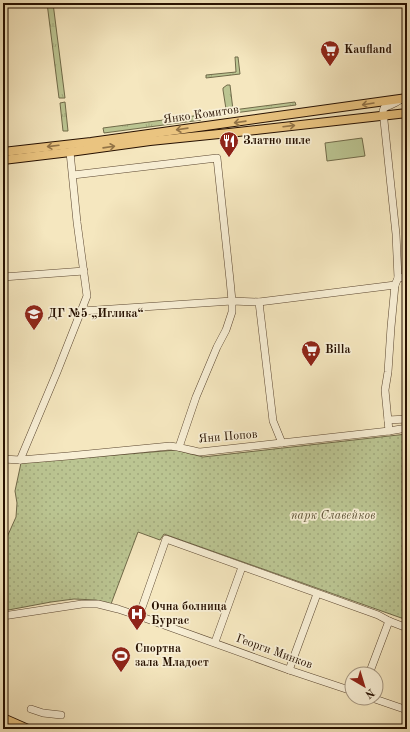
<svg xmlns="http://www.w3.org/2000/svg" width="410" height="732" font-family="'Old Standard TT',serif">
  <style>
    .grass { fill: url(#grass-tufts); stroke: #706a49 }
    .park { fill: url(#park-dots); stroke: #706a49 }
    .pitch { fill: #bbc592; stroke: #706a49 }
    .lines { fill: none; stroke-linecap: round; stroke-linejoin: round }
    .minor-casing { stroke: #5a4630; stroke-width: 8 }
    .major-casing { stroke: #261000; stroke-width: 10 }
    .minor { stroke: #f8efd5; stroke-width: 7 }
    .major { stroke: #eac480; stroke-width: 8 }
    .oneway { stroke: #927346 }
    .labels { text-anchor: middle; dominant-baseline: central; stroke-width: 3.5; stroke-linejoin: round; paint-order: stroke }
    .poi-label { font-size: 12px; font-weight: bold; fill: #261000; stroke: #f8efd5; text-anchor: start }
    .street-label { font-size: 12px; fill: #261000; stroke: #f8efd5 }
    .park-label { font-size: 12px; font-style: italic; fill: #5a4f33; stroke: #f8efd5 }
  </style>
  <defs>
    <pattern id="grass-tufts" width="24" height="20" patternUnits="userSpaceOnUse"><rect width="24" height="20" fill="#bbc592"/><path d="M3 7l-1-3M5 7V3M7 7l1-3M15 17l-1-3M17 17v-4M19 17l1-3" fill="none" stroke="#a1a87c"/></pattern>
    <pattern id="park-dots" width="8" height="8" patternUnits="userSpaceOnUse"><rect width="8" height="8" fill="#bbc592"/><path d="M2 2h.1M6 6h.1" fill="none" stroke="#a1a87c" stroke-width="1.8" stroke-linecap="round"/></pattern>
  </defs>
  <rect width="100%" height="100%" fill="#f5e7bf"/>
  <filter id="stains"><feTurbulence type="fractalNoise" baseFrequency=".005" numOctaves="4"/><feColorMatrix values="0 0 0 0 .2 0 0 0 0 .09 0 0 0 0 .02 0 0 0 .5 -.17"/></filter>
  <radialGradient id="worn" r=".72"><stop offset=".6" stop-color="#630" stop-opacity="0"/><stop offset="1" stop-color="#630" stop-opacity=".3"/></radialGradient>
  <g class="grass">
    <path d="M 47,3 L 53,3 L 65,98 L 59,98 Z"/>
    <path d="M 235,57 L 238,57 L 240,74 L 206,78 L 206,75 L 236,72 Z"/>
    <path d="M 227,85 L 230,85 L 233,110 L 295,102 L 296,105 L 234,113 L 233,114 C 229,113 227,113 226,109 L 223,90 L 223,88 Z"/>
    <path d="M 65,102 L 68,131 L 63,131 L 60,103 Z"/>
    <path d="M 201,115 L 201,120 L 104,133 L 103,128 Z"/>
  </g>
  <path class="park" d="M 407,434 L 407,620 L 164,534 L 160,540 L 138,532 L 111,604 L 96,600 L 74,599 L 51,602 L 3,611 L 3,546 L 16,517 L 17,503 L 15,491 L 21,463 L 176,450 L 203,457 Z"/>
  <path class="pitch" d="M 362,138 L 365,156 L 327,161 L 325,143 Z"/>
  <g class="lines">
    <defs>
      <g id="minor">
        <path d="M 73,175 L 217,158 L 230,280 L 232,301 L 232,312 L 226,330 L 217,347 L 196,397 L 179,447"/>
        <path d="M 3,277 L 84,271"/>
        <path d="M 398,278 L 407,277"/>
        <path d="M 259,302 L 273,421 L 282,443"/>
        <path d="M 82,311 L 232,301 L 259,302 L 395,285"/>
        <path d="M 388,420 L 407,419"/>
        <path d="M 389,431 L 385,390 L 388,372 L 391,327 L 395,285 L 398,278 L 396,234 L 383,111 L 384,108 C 389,105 395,104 400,100"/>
        <path d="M 3,459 L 20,460 L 68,456 L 170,446 C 180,447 189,450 200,452 L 389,431 L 407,428"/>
        <path d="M 20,460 L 57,372 L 87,296 L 77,222 L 70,152"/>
        <path d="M 3,616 L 82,604 L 98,604 L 118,609 L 139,616 L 289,670 L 352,691"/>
        <path d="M 139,616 L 166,539 L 378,615 L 389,621 L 407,628"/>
        <path d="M 215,642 L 242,567"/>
        <path d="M 289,670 L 317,594"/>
        <path d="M 369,674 L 389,621"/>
        <path d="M 372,698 L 407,710"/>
        <path d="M 31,709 L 43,713 L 61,715"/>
      </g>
      <g id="major">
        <path d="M 3,152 L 91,142 L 407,98"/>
        <path d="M 3,160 L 70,152 L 150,141 L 229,133 L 407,113"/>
        <path d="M 3,718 L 28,729"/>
      </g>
    </defs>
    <use href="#minor" class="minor-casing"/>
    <use href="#major" class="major-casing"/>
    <use href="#minor" class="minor"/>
    <use href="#major" class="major"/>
  </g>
  <defs><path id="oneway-shaft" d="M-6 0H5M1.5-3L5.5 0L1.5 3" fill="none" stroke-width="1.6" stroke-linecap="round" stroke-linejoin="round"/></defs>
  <g class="oneway">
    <use href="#oneway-shaft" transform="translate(368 104) rotate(171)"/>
    <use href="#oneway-shaft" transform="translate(240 122) rotate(172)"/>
    <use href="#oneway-shaft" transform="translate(289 126) rotate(-7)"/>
    <use href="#oneway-shaft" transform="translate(182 129) rotate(172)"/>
    <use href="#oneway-shaft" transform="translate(53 146) rotate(173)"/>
    <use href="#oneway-shaft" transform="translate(109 147) rotate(-8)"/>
  </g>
  <defs>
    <symbol id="supermarket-pin" viewBox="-11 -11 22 30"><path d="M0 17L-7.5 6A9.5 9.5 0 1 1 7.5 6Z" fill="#8f2418" stroke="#f8efd5"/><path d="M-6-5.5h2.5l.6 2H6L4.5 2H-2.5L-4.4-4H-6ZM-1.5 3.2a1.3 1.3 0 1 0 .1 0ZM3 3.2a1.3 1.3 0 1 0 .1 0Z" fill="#fff"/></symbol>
    <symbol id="restaurant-pin" viewBox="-11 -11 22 30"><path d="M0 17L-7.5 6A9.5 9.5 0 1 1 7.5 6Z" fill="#8f2418" stroke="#f8efd5"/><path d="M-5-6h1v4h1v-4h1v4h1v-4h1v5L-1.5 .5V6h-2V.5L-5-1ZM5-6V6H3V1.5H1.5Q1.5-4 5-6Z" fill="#fff"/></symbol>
    <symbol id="school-pin" viewBox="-11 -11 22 30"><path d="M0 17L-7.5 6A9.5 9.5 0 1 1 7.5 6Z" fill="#8f2418" stroke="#f8efd5"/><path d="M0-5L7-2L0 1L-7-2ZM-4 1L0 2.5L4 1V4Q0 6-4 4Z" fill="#fff"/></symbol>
    <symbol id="hospital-pin" viewBox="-11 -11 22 30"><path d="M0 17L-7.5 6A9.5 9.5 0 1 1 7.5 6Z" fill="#8f2418" stroke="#f8efd5"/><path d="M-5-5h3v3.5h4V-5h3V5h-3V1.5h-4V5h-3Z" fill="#fff"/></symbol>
    <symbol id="stadium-pin" viewBox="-11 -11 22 30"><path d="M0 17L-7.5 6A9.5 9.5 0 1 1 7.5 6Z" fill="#8f2418" stroke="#f8efd5"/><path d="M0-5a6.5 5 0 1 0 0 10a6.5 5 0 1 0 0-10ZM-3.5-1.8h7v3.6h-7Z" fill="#fff"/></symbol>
  </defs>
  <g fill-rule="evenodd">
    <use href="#supermarket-pin" x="319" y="39" width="22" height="30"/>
    <use href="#restaurant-pin" x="218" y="130" width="22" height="30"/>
    <use href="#school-pin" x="23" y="303" width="22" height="30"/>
    <use href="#supermarket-pin" x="300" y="339" width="22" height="30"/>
    <use href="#hospital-pin" x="126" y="603" width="22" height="30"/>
    <use href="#stadium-pin" x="110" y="645" width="22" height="30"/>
  </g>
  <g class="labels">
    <g class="poi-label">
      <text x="344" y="50">Kaufland</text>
      <text x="243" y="141">Златно пиле</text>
      <text x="48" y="314">ДГ №5 „Иглика“</text>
      <text x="325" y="350">Billa</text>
      <text x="151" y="607">Oчна болница<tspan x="151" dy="14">Бургас</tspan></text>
      <text x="135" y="649">Спортна<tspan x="135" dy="14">зала Младост</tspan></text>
    </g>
    <g class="street-label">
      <text transform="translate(201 115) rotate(-8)">Янко Комитов</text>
      <text transform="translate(228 437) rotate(-5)">Яни Попов</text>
      <text transform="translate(274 652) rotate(20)">Георги Минков</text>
    </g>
    <g class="park-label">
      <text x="333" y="516">парк Славейков</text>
    </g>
  </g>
  <rect width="410" height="732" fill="none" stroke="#f5e7bf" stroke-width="16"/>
  <rect x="4" y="4" width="402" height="724" fill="none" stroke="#261000" stroke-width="2"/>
  <rect x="8" y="8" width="394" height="716" fill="none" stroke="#261000"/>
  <g transform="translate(364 686) rotate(142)"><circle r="19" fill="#f8efd5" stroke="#a49680"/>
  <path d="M0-3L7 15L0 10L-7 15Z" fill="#8f2418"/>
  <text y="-6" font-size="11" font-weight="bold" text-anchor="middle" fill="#261000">N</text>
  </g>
  <rect width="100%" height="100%" filter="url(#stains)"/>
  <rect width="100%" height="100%" fill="url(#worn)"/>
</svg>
